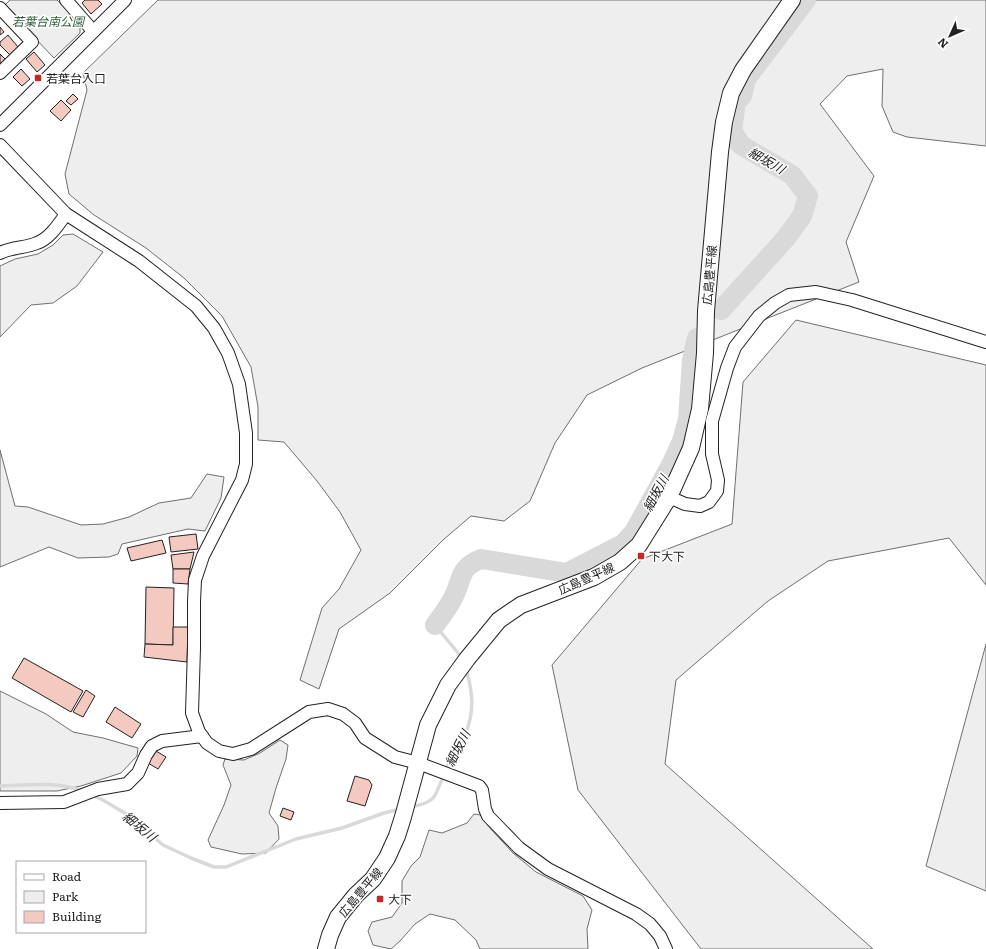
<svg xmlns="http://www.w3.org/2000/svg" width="986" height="949" font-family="Literata,'Noto Sans JP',serif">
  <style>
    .green { fill: #eee; stroke: #6f6f6f }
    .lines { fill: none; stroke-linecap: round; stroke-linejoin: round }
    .stream { stroke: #d9d9d9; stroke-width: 3.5 }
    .river { stroke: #d9d9d9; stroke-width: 20 }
    .building { fill: #f3c9c0; stroke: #222 }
    .minor-casing { stroke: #222; stroke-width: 14 }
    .major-casing { stroke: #222; stroke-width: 18 }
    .minor { stroke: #fff; stroke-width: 12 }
    .major { stroke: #fff; stroke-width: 16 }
    .poi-dot { fill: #c62828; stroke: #fff; stroke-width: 1.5 }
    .labels { text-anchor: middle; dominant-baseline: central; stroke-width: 3; stroke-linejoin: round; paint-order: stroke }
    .park-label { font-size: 12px; font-style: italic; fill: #2f5e38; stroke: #fff }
    .poi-label { font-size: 12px; fill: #222; stroke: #fff; text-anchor: start }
    .street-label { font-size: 12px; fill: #222; stroke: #fff }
    .water-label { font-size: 13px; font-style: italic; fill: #222; stroke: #fff }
  </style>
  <rect width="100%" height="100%" fill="#fff"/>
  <g class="green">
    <path d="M 10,0 L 57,0 L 80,24 L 80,33 L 54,58 L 4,6 Z"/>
    <path d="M 158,0 L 986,0 L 986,146 L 907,137 L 893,132 L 882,106 L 883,69 L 847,76 L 820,104 L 874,176 L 846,242 L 859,282 L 642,368 L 587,395 L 555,443 L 530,501 L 504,521 L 471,516 L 443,540 L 390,593 L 339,629 L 319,689 L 300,680 L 322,608 L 339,589 L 361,550 L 340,512 L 317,481 L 284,442 L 258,440 L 258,407 L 251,367 L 222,316 L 184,278 L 146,248 L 94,215 L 69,194 L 65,174 L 87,90 L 83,73 Z"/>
    <path d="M 73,234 L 103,252 L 77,286 L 53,303 L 31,305 L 0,337 L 0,266 L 15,259 L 38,254 L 53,245 L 63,235 Z"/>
    <path d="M 796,320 L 986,365 L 986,585 L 949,538 L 828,561 L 768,601 L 676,680 L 665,764 L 873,949 L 701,949 L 578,790 L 552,665 L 642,559 L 732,524 L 743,382 Z"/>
    <path d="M 0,450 L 15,506 L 28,507 L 81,525 L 103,524 L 129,517 L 159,503 L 191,498 L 207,474 L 224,477 L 221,498 L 205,531 L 188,529 L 122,544 L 118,554 L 109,557 L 78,558 L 49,547 L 0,567 Z"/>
    <path d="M 986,644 L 986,891 L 926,866 Z"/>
    <path d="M 0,691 L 46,714 L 73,732 L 103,738 L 138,748 L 137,756 L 121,773 L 81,786 L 57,791 L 0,791 Z"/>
    <path d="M 280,740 L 288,745 L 286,759 L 276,788 L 269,813 L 278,826 L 279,839 L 266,853 L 242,854 L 211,847 L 208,840 L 224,805 L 231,785 L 223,765 L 225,759 L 244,760 L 260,753 Z"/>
    <path d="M 474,814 L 481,815 L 489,827 L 513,853 L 536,872 L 583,896 L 592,910 L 587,929 L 588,949 L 480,949 L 476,940 L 455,920 L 430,914 L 415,924 L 400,941 L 391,949 L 373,945 L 368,931 L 372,922 L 392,917 L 402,903 L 402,881 L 411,866 L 420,857 L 429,830 L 442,833 L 467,823 Z"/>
  </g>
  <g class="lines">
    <g class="stream">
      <path d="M 435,625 L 463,659"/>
      <path d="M 0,786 C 28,785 56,781 82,791"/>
      <path d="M 91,795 L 101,799 L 128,815 L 163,845 L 191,858 L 214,867 L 226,867 L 296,839 L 342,828 L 384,813 L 401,809"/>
      <path d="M 411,807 C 418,805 428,804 433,798 C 438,793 444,772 448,764 C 452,754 460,745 465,735 C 475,711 473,693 466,669"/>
    </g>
    <g class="river">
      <path d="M 721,310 L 786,238 L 802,216 L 808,196 L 792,175 L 741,145 L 732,131 L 736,102 L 742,96 L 746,79 L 806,0"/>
      <path d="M 435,625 C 441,617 448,608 453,598 C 463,579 458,568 481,559 L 567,573 L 623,544 L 634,532 L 672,463 L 682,441 L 688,419 L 692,360 L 697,338"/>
    </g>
  </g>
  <g class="building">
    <path d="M 85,0 L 98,0 L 102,4 L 91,14 L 82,3 Z"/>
    <path d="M 0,27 L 4,32 L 0,35 Z"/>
    <path d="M 8,35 L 18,47 L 10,55 L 0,45 L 0,42 Z"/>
    <path d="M 34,52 L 45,65 L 37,72 L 26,59 Z"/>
    <path d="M 0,54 L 6,60 L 0,66 Z"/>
    <path d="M 21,69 L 30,79 L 22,86 L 13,77 Z"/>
    <path d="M 73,94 L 78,99 L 71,105 L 66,101 Z"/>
    <path d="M 61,100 L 71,110 L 61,121 L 50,111 Z"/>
    <path d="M 196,534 L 198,549 L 171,552 L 169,537 Z"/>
    <path d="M 162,540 L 166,553 L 131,561 L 127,548 Z"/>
    <path d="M 194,552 L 190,569 L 173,569 L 171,555 Z"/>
    <path d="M 173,569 L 190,569 L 188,584 L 173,583 Z"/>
    <path d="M 146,587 L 174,588 L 173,645 L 145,644 Z"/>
    <path d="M 173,627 L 188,627 L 187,662 L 144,657 L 145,644 L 173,645 Z"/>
    <path d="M 24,658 L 83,691 L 71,712 L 12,678 Z"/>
    <path d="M 86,690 L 95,696 L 83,717 L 73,712 Z"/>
    <path d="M 115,707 L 141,724 L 132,738 L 106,722 Z"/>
    <path d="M 156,751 L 166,757 L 158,769 L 148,763 Z"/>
    <path d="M 355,776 L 369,780 L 372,785 L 365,806 L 347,801 Z"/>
    <path d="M 283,808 L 294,812 L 291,820 L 280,816 Z"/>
  </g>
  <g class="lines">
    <defs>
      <g id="minor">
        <path d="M 66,0 L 93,31"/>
        <path d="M 0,8 L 32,42 L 0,73"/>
        <path d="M 0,125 L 125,0"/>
        <path d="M 0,145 L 66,214 L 139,261 L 196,306 L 214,328 L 228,353 L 239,384 L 246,433 L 246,464 L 242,480 L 203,556 L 195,580 L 194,602 L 194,648 L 192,713 L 199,732 L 207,743 L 219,751 L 233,754 L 251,749 L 309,712 L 328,709 L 343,714 L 355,723 L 365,738 L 395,757 L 418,763 L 479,786 L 482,790 L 485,809 L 488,816 L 519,848 L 548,869 L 636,914 L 650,924 L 660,936 L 666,949"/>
        <path d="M 0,253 C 12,247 26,248 37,243 C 50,238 58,225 66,214"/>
        <path d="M 669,497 L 685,504 L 700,506 L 709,502 L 717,491 L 718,480 L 712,454 L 712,421 L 727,368 L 735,347 L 759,316 L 775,303 L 789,295 L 816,292 L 852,300 L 986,342"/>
        <path d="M 0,803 L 64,802 L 98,789 L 127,784 L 138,773 L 146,755 L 152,746 L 162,741 L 202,736"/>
      </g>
      <path id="major" d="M 326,949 L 330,935 L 338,917 L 356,895 L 373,879 L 387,858 L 397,836 L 403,817 L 428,725 L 448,685 L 467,659 L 499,620 L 521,605 L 594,577 L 620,562 L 639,545 L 669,497 L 691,448 L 700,409 L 705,353 L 706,311 L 720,152 L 724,122 L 731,93 L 743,70 L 792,0"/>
    </defs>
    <use href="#minor" class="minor-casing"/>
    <use href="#major" class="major-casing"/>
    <use href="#minor" class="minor"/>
    <use href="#major" class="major"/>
  </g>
  <g class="poi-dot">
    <rect x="34" y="74" width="8" height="8" rx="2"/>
    <rect x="637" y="552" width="8" height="8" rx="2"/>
    <rect x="376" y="895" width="8" height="8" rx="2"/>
  </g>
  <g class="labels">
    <g class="park-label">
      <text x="48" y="21">若葉台南公園</text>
    </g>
    <g class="poi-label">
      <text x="46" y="78">若葉台入口</text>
      <text x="649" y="556">下大下</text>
      <text x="388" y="899">大下</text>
    </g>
    <g class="street-label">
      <text transform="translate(709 275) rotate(-85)">広島豊平線</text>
      <text transform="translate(586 578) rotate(-24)">広島豊平線</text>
      <text transform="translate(360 892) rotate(-50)">広島豊平線</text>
    </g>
    <g class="water-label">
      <text transform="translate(767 160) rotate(30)">細坂川</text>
      <text transform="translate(655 493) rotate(-62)">細坂川</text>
      <text transform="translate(457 748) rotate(-63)">細坂川</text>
      <text transform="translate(140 826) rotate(39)">細坂川</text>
    </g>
  </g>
  <rect x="16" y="861" width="130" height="72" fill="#ffffff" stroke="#a7a7a7"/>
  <rect x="24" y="874" width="20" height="6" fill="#ffffff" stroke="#a7a7a7"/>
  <text x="52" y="881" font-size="12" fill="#222222">Road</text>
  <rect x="24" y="891" width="20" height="12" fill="#eeeeee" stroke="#a7a7a7"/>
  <text x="52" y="901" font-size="12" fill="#222222">Park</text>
  <rect x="24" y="911" width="20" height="12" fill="#f3c9c0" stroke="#a7a7a7"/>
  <text x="52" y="921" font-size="12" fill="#222222">Building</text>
  <g transform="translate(950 36) rotate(225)" stroke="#ffffff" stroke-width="3" paint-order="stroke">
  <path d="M0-3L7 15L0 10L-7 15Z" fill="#222222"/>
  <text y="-6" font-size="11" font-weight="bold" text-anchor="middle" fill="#222222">N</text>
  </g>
</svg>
